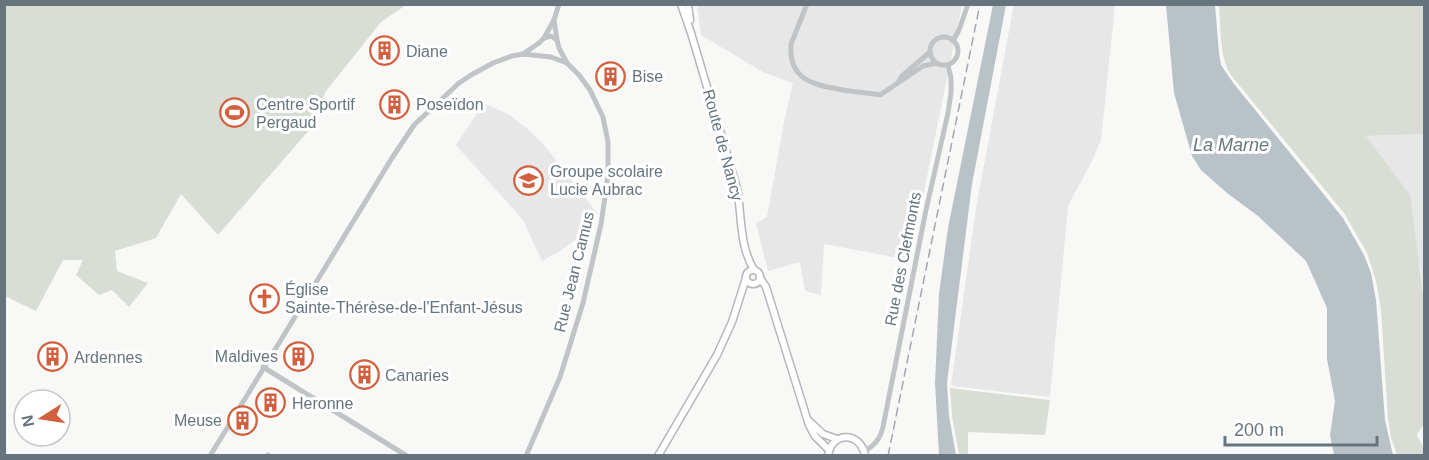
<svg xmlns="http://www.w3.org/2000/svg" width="1429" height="460" font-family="Arial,sans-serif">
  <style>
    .built { fill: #e6e7e6 }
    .green { fill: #d8ddd6 }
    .water { fill: #b9c3c7 }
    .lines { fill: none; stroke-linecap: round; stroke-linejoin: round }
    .secondary-casing { stroke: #b3b8bc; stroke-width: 9 }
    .tertiary { stroke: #c0c4c7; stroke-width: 5 }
    .secondary { stroke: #fff; stroke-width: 6 }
    .rail { stroke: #a2a8ad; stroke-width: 1.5; stroke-dasharray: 9 4.5; stroke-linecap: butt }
    .labels { text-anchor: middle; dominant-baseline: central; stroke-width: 6; stroke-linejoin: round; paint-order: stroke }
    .poi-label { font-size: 16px; fill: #66747e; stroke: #fff; text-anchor: start }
    .street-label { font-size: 16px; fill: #66747e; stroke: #fff }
    .water-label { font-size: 18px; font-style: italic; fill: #67797f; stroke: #fff }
  </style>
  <rect width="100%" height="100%" fill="#f8f8f6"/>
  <g class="built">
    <path d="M 1014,4 L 1115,5 L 1101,140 L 1092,161 L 1068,206 L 1050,397 L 951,386 L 976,208 Z"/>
    <path d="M 697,5 L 962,5 L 910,260 L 824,244 L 821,295 L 805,291 L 800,262 L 768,271 L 756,223 L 767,217 L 784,122 L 793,83 L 765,73 L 701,35 Z"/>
    <path d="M 484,103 L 510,115 L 530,131 L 545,146 L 597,213 L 582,234 L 562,250 L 542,261 L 523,220 L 456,145 Z"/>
    <path d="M 1424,134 L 1424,302 L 1420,265 L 1366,136 Z"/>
  </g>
  <g class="green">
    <path d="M 4,5 L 5,4 L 406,5 L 381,22 L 326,91 L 311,128 L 218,235 L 181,194 L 156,238 L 115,251 L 117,271 L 148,283 L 129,307 L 112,290 L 99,295 L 76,275 L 83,260 L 63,260 L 36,311 L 5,296 Z"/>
    <path d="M 1219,5 L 1424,5 L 1424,134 L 1366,136 L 1410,195 L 1424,302 L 1424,424 L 1417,435 L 1424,449 L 1424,455 L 1397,455 L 1391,438 L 1388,419 L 1381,310 L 1376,281 L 1367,253 L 1344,213 L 1230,74 C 1219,54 1221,27 1219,5 Z"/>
    <path d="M 950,388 L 1050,400 L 1045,435 L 968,432 L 968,455 L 959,455 L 952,416 Z"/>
  </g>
  <g class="water">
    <path d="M 993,5 L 1006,5 L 972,184 L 947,383 L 949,416 L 956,455 L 939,455 L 935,383 L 939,294 L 948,228 Z"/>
    <path d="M 1166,5 L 1215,5 L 1219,53 L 1221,65 L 1234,84 L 1343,218 L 1364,255 L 1371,273 L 1376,300 L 1385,420 L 1393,455 L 1334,455 L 1330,435 L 1335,401 L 1327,359 L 1327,308 L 1306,261 L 1258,216 L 1227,193 L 1201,170 L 1192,156 L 1174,93 Z"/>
  </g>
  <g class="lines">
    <defs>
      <g id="secondary">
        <path d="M 681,4 L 691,33 L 737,188 C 742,216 739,245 754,270"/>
        <path d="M 688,4 L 690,20"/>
        <circle cx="753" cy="277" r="7"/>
        <path d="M 760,278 L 766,287 L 809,425 L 815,436 L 829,450"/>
        <path d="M 809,421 L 823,434 L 837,439"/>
        <path d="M 658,456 L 717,355 L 732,322 L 746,278"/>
        <path d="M 828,456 C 831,431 861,431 865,456"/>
      </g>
    </defs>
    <use href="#secondary" class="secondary-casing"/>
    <g class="tertiary">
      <path d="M 807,4 L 791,44 C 788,80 814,85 843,90 C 856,92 868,93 880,95 L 923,66 L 937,63"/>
      <path d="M 554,20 L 557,40"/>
      <circle cx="944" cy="51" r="14"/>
      <path d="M 544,38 L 554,20 L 559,4"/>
      <path d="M 953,41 L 959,30 L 968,4"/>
      <path d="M 523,54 L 539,43 L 544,38 L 551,36 L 557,40 L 559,48 L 567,63 L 579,75 L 590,90 L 603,117 L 608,142 L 608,176 L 601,224 L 583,303 L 560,377 L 526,456"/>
      <path d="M 899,81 L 902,76 L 930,52"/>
      <path d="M 263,367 L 407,456"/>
      <path d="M 865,451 C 875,445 880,439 883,427 L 926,210 L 948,113 L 951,93 L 951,78 L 948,65"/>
      <path d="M 210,456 L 392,158 L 414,125 L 459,83 L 471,75 L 493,63 L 512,56 L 523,54 L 551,57 L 567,63"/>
      <path d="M 268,456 L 268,455"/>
    </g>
    <use href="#secondary" class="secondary"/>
    <path class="rail" d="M 888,456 L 980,4"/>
  </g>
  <defs>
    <symbol id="building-ring" viewBox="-11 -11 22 22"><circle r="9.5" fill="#fff" stroke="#d25f3d" stroke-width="1.5"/><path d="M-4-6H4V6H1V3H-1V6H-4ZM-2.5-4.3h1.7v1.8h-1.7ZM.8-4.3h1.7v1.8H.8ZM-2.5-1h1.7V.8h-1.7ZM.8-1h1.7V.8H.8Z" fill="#d25f3d"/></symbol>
    <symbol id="stadium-ring" viewBox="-11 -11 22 22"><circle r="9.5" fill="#fff" stroke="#d25f3d" stroke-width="1.5"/><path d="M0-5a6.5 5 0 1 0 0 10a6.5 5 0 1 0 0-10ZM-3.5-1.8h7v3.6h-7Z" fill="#d25f3d"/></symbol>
    <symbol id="school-ring" viewBox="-11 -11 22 22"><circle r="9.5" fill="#fff" stroke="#d25f3d" stroke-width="1.5"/><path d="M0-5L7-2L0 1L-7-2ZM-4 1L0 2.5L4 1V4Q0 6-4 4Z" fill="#d25f3d"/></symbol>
    <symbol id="church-ring" viewBox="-11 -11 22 22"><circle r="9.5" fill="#fff" stroke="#d25f3d" stroke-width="1.5"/><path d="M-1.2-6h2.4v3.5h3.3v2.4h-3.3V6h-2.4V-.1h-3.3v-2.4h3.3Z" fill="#d25f3d"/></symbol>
  </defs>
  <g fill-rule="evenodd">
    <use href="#building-ring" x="368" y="34" width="33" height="33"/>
    <use href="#building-ring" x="594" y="60" width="33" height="33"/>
    <use href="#building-ring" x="378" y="88" width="33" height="33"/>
    <use href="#stadium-ring" x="218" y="96" width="33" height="33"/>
    <use href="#school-ring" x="512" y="164" width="33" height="33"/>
    <use href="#church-ring" x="248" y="282" width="33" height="33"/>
    <use href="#building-ring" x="282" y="340" width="33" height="33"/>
    <use href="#building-ring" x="36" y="340" width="33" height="33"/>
    <use href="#building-ring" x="348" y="358" width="33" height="33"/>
    <use href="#building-ring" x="254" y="386" width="33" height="33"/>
    <use href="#building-ring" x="226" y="404" width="33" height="33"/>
  </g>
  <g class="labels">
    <g class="poi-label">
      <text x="406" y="51">Diane</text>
      <text x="632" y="76">Bise</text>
      <text x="256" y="104">Centre Sportif<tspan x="256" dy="18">Pergaud</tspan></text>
      <text x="416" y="104">Poseïdon</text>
      <text x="550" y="171">Groupe scolaire<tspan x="550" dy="18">Lucie Aubrac</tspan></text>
      <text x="285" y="289">Église<tspan x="285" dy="18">Sainte-Thérèse-de-l'Enfant-Jésus</tspan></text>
      <text x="278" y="356" text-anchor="end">Maldives</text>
      <text x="74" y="357">Ardennes</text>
      <text x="385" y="375">Canaries</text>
      <text x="292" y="403">Heronne</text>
      <text x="222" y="420" text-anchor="end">Meuse</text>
    </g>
    <g class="street-label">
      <text transform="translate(723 145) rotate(75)">Route de Nancy</text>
      <text transform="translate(903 259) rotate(-79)">Rue des Clefmonts</text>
      <text transform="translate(574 272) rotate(-76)">Rue Jean Camus</text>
    </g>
    <g class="water-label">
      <text x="1231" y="145">La Marne</text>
    </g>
  </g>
  <rect width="1429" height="460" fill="none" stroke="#66747e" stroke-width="12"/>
  <g transform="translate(42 418) rotate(258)"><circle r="28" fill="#ffffff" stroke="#c2c7cb" stroke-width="1.5"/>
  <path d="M0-4.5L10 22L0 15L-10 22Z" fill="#d25f3d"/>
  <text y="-9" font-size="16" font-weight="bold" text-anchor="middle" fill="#66747e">N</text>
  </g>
  <path d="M1225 436v9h152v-9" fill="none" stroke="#66747e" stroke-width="3"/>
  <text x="1234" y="436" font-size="18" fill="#66747e" stroke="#ffffff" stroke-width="4.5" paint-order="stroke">200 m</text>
</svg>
